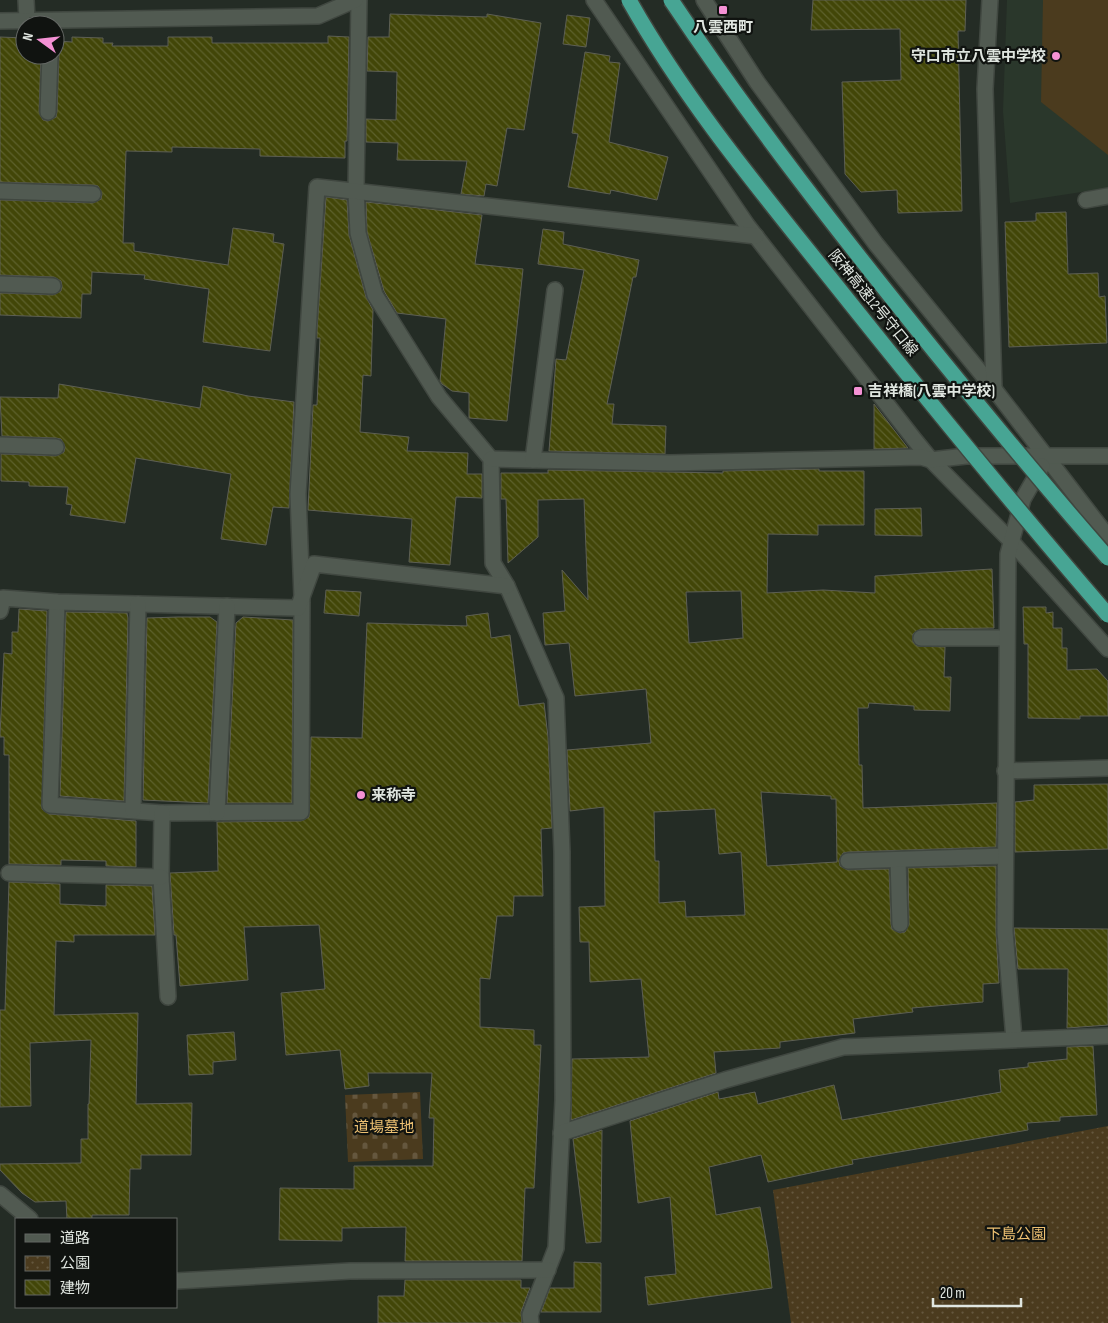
<svg xmlns="http://www.w3.org/2000/svg" width="1108" height="1323" font-family="'Sofia Sans Condensed','Noto Sans JP',sans-serif">
  <style>
    .built { fill: #2a372b }
    .cemetery { fill: url(#cemetery-stones) }
    .park { fill: url(#park-dots) }
    .pitch { fill: #4b3b1e }
    .building { fill: url(#building-back-hatch); stroke: #5d5f54; fill-rule: evenodd }
    .lines { fill: none; stroke-linecap: round; stroke-linejoin: round }
    .minor-casing { stroke: #404740; stroke-width: 18 }
    .minor { stroke: #515a51; stroke-width: 15 }
    .highway-bridge-casing { stroke: #404740; stroke-width: 18; stroke-linecap: butt }
    .highway-bridge { stroke: #47a594; stroke-width: 15 }
    .poi-dot { fill: #f491d4; stroke: #101310; stroke-width: 2 }
    .labels { text-anchor: middle; dominant-baseline: central; stroke-width: 4.5; stroke-linejoin: round; paint-order: stroke }
    .poi-label { font-size: 15px; font-weight: bold; fill: #e0e6e0; stroke: #101310; text-anchor: start }
    .street-label { font-size: 15px; fill: #e0e6e0; stroke: #101310 }
    .park-label { font-size: 15px; fill: #edc072; stroke: #101310 }
  </style>
  <defs>
    <pattern id="cemetery-stones" width="16" height="16" patternUnits="userSpaceOnUse" patternTransform="scale(1.25)"><rect width="16" height="16" fill="#4b3b1e"/><path d="M2 7V4a2 2 0 0 1 4 0v3zM10 15v-3a2 2 0 0 1 4 0v3z" fill="#65573e"/></pattern>
    <pattern id="park-dots" width="8" height="8" patternUnits="userSpaceOnUse" patternTransform="scale(1.25)"><rect width="8" height="8" fill="#4b3b1e"/><path d="M2 2h.1M6 6h.1" fill="none" stroke="#65573e" stroke-width="1.8" stroke-linecap="round"/></pattern>
    <pattern id="building-back-hatch" width="6" height="6" patternUnits="userSpaceOnUse" patternTransform="scale(1.25)"><rect width="6" height="6" fill="#424608"/><path d="M-1 5l2 2M0 0l6 6M5-1l2 2" fill="none" stroke="#5d612c"/></pattern>
  </defs>
  <rect width="100%" height="100%" fill="#242c25"/>
  <path class="built" d="M 1007,0 L 1108,0 L 1108,188 L 1010,203 L 1003,111 Z"/>
  <path class="cemetery" d="M 420,1092 L 423,1159 L 348,1162 L 345,1095 Z"/>
  <path class="park" d="M 1108,1126 L 1108,1323 L 791,1323 L 773,1190 Z"/>
  <path class="pitch" d="M 1043,0 L 1108,0 L 1108,155 L 1041,102 Z"/>
  <g class="building">
    <path d="M 813,0 L 966,0 L 965,31 L 958,31 L 962,211 L 898,213 L 897,190 L 861,192 L 845,174 L 842,82 L 901,80 L 900,29 L 811,30 Z"/>
    <path d="M 390,14 L 487,17 L 487,14 L 541,23 L 524,130 L 507,128 L 497,186 L 486,184 L 484,196 L 461,194 L 467,161 L 397,160 L 398,143 L 366,142 L 366,119 L 396,120 L 397,72 L 367,71 L 368,37 L 389,37 Z"/>
    <path d="M 567,15 L 590,18 L 586,47 L 563,44 Z"/>
    <path d="M 328,36 L 349,37 L 347,141 L 345,141 L 345,158 L 260,156 L 260,149 L 172,147 L 172,152 L 126,151 L 123,243 L 134,243 L 134,251 L 228,265 L 233,228 L 274,234 L 273,242 L 284,244 L 270,351 L 203,342 L 209,289 L 144,279 L 145,275 L 92,272 L 91,294 L 82,294 L 81,318 L 0,315 L 0,293 L 53,295 L 61,291 L 62,286 L 61,281 L 54,277 L 0,275 L 0,200 L 93,203 L 101,199 L 102,194 L 98,186 L 93,185 L 0,182 L 0,37 L 25,38 L 25,55 L 41,55 L 39,112 L 43,120 L 48,121 L 56,117 L 57,112 L 59,55 L 55,41 L 72,42 L 72,37 L 103,38 L 103,43 L 113,43 L 112,46 L 168,46 L 168,37 L 212,37 L 212,43 L 328,43 Z"/>
    <path d="M 585,52 L 610,56 L 609,62 L 620,63 L 609,142 L 668,157 L 657,200 L 611,190 L 610,194 L 568,187 L 578,134 L 572,133 Z"/>
    <path d="M 326,197 L 347,200 L 349,235 L 366,297 L 373,310 L 371,376 L 363,375 L 360,432 L 409,437 L 407,451 L 468,453 L 467,474 L 482,474 L 482,498 L 456,497 L 450,565 L 409,562 L 412,519 L 308,510 L 313,405 L 317,405 L 320,338 L 317,338 L 317,331 Z"/>
    <path d="M 366,202 L 482,215 L 475,264 L 523,269 L 507,421 L 469,418 L 469,393 L 452,391 L 442,384 L 440,381 L 446,319 L 397,313 L 384,291 L 367,232 Z"/>
    <path d="M 1066,212 L 1068,274 L 1098,273 L 1099,297 L 1105,296 L 1107,343 L 1009,347 L 1005,222 L 1036,221 L 1036,213 Z"/>
    <path d="M 543,229 L 564,232 L 563,244 L 639,260 L 636,277 L 633,277 L 607,404 L 614,404 L 612,424 L 666,426 L 665,454 L 549,451 L 556,359 L 566,360 L 584,270 L 538,264 Z"/>
    <path d="M 59,384 L 200,408 L 203,386 L 248,396 L 294,402 L 289,508 L 273,507 L 266,545 L 221,539 L 231,474 L 136,458 L 125,523 L 70,515 L 72,505 L 66,504 L 68,487 L 29,486 L 29,482 L 1,481 L 1,454 L 56,456 L 64,452 L 65,447 L 61,439 L 56,438 L 2,436 L 0,397 L 58,398 Z"/>
    <path d="M 874,404 L 908,448 L 874,449 Z"/>
    <path d="M 819,469 L 819,471 L 864,471 L 864,525 L 818,525 L 818,535 L 768,534 L 767,593 L 823,590 L 875,593 L 875,576 L 992,569 L 994,628 L 921,629 L 913,634 L 913,642 L 917,646 L 945,647 L 944,677 L 951,677 L 950,711 L 914,710 L 914,706 L 869,703 L 868,708 L 858,708 L 859,765 L 862,765 L 863,808 L 997,803 L 996,847 L 848,852 L 843,853 L 839,861 L 840,866 L 848,870 L 889,869 L 891,924 L 892,929 L 900,933 L 905,932 L 909,924 L 908,868 L 996,866 L 996,932 L 999,983 L 983,984 L 983,1002 L 912,1008 L 913,1012 L 853,1019 L 855,1033 L 780,1042 L 780,1048 L 714,1052 L 716,1073 L 571,1120 L 572,1059 L 649,1057 L 641,979 L 590,982 L 589,942 L 580,942 L 579,907 L 605,906 L 604,807 L 570,811 L 567,750 L 651,743 L 646,689 L 575,696 L 569,643 L 545,645 L 543,613 L 565,611 L 562,570 L 588,600 L 584,499 L 538,500 L 538,537 L 508,563 L 506,499 L 501,499 L 501,473 L 548,473 L 548,470 L 723,473 L 723,471 ZM 741,591 L 743,638 L 689,643 L 686,592 ZM 761,792 L 831,796 L 831,799 L 836,799 L 837,862 L 767,866 ZM 715,809 L 719,854 L 741,852 L 745,915 L 686,917 L 685,901 L 659,903 L 659,861 L 655,861 L 654,812 Z"/>
    <path d="M 921,508 L 922,536 L 875,535 L 875,509 Z"/>
    <path d="M 326,590 L 361,592 L 359,616 L 324,613 Z"/>
    <path d="M 1023,607 L 1046,607 L 1046,613 L 1053,612 L 1053,628 L 1062,628 L 1062,648 L 1067,648 L 1067,670 L 1097,669 L 1108,681 L 1108,716 L 1080,716 L 1080,719 L 1028,718 L 1028,644 L 1024,644 Z"/>
    <path d="M 19,609 L 47,611 L 42,809 L 49,814 L 136,821 L 136,867 L 106,866 L 106,861 L 61,860 L 61,865 L 9,864 L 9,755 L 4,755 L 4,737 L 0,737 L 0,734 L 4,653 L 12,654 L 12,632 L 18,632 Z"/>
    <path d="M 66,612 L 127,613 L 128,618 L 124,801 L 60,796 Z"/>
    <path d="M 488,613 L 491,638 L 510,635 L 519,706 L 544,703 L 548,737 L 552,828 L 541,829 L 543,896 L 514,896 L 513,916 L 497,916 L 490,979 L 480,978 L 480,1027 L 534,1030 L 534,1045 L 541,1045 L 534,1188 L 525,1188 L 522,1261 L 405,1261 L 406,1227 L 342,1228 L 342,1241 L 279,1240 L 280,1188 L 354,1189 L 354,1166 L 433,1166 L 434,1118 L 429,1118 L 432,1073 L 368,1073 L 369,1086 L 345,1089 L 340,1050 L 286,1055 L 281,993 L 325,989 L 319,925 L 244,927 L 248,980 L 180,986 L 176,935 L 174,935 L 170,873 L 218,871 L 217,822 L 301,821 L 309,817 L 311,737 L 362,738 L 367,623 L 467,626 L 466,616 Z"/>
    <path d="M 178,617 L 210,617 L 217,622 L 208,803 L 143,800 L 147,618 Z"/>
    <path d="M 243,617 L 293,620 L 292,803 L 227,803 L 236,623 Z"/>
    <path d="M 1108,784 L 1108,849 L 1015,852 L 1015,802 L 1034,800 L 1034,785 Z"/>
    <path d="M 9,882 L 60,884 L 60,904 L 106,906 L 106,885 L 152,886 L 155,935 L 74,935 L 74,942 L 56,941 L 54,1015 L 138,1013 L 136,1104 L 192,1103 L 191,1155 L 141,1155 L 141,1169 L 130,1169 L 129,1215 L 92,1215 L 92,1219 L 67,1219 L 66,1201 L 35,1202 L 22,1193 L 0,1170 L 0,1164 L 81,1163 L 81,1139 L 88,1139 L 88,1104 L 89,1104 L 91,1040 L 30,1043 L 31,1106 L 0,1107 L 0,1010 L 5,1010 Z"/>
    <path d="M 1014,928 L 1108,929 L 1108,1025 L 1067,1028 L 1068,969 L 1018,969 Z"/>
    <path d="M 234,1032 L 236,1060 L 213,1062 L 213,1074 L 189,1075 L 187,1035 Z"/>
    <path d="M 1093,1046 L 1097,1115 L 1060,1117 L 1060,1121 L 1027,1123 L 1028,1130 L 852,1160 L 853,1164 L 768,1182 L 761,1155 L 709,1167 L 716,1215 L 760,1207 L 768,1251 L 772,1288 L 648,1305 L 645,1277 L 676,1274 L 670,1197 L 638,1203 L 630,1121 L 718,1092 L 719,1099 L 755,1092 L 758,1104 L 834,1085 L 842,1120 L 1001,1092 L 999,1070 L 1028,1067 L 1028,1063 L 1067,1059 L 1067,1047 Z"/>
    <path d="M 602,1130 L 601,1242 L 586,1243 L 573,1139 Z"/>
    <path d="M 574,1262 L 601,1263 L 601,1312 L 541,1312 L 550,1288 L 574,1288 Z"/>
    <path d="M 405,1280 L 521,1280 L 521,1288 L 530,1288 L 521,1312 L 522,1323 L 378,1323 L 378,1296 L 404,1296 Z"/>
  </g>
  <g class="lines">
    <defs>
      <g id="minor">
        <path d="M 26,0 L 27,20"/>
        <path d="M 359,0 L 356,191 L 358,233 L 375,295 L 439,397 L 491,459 L 493,563 L 507,586 L 556,698 L 562,852 L 563,1100 L 556,1248 L 530,1315 L 531,1323"/>
        <path d="M 594,0 L 747,225 L 914,439 L 931,460 L 1011,541 L 1108,649"/>
        <path d="M 704,0 L 757,82 L 876,244 L 994,389 L 1108,537"/>
        <path d="M 990,0 L 985,89 L 994,388"/>
        <path d="M 0,21 L 318,16 L 355,0"/>
        <path d="M 48,112 L 50,55"/>
        <path d="M 0,191 L 93,194"/>
        <path d="M 1086,200 L 1108,196"/>
        <path d="M 0,284 L 53,286"/>
        <path d="M 0,445 L 56,447"/>
        <path d="M 491,459 L 670,463 L 921,457 L 931,460 L 966,456 L 1108,456"/>
        <path d="M 533,460 L 555,290"/>
        <path d="M 57,602 L 50,805 L 162,813 L 301,812 L 302,597 L 298,494 L 317,187 L 756,236"/>
        <path d="M 0,611 L 3,598 L 57,602 L 298,608 L 314,564 L 507,586"/>
        <path d="M 921,638 L 1006,638"/>
        <path d="M 1005,771 L 1108,768"/>
        <path d="M 133,810 L 138,604"/>
        <path d="M 162,813 L 161,877 L 168,997"/>
        <path d="M 217,813 L 227,606"/>
        <path d="M 898,860 L 900,924"/>
        <path d="M 848,861 L 1005,856"/>
        <path d="M 9,873 L 161,877"/>
        <path d="M 1014,1039 L 1005,932 L 1008,554 L 1023,499 L 1042,466"/>
        <path d="M 561,1133 L 725,1080 L 843,1047 L 1108,1036"/>
        <path d="M 0,1194 L 30,1219"/>
        <path d="M 176,1281 L 350,1271 L 548,1270"/>
      </g>
    </defs>
    <use href="#minor" class="minor-casing"/>
    <use href="#minor" class="minor"/>
    <defs>
      <g id="highway-bridge">
        <path d="M 629,0 C 685,100 760,190 831,279 C 921,392 1013,505 1108,615"/>
        <path d="M 671,0 C 753,123 843,238 936,353 C 992,422 1049,491 1108,558"/>
      </g>
    </defs>
    <use href="#highway-bridge" class="highway-bridge-casing"/>
    <use href="#highway-bridge" class="highway-bridge"/>
  </g>
  <g class="poi-dot">
    <rect x="718" y="5" width="10" height="10" rx="2.5"/>
    <circle cx="1056" cy="56" r="5"/>
    <rect x="853" y="386" width="10" height="10" rx="2.5"/>
    <circle cx="361" cy="795" r="5"/>
  </g>
  <g class="labels">
    <g class="poi-label">
      <text x="723" y="27" text-anchor="middle">八雲西町</text>
      <text x="1046" y="56" text-anchor="end">守口市立八雲中学校</text>
      <text x="868" y="391">吉祥橋(八雲中学校)</text>
      <text x="371" y="795">来称寺</text>
    </g>
    <g class="street-label">
      <text transform="translate(873 303) rotate(51)">阪神高速12号守口線</text>
    </g>
    <g class="park-label">
      <text x="384" y="1127">道場墓地</text>
      <text x="1016" y="1234">下島公園</text>
    </g>
  </g>
  <rect x="15" y="1218" width="162" height="90" fill="#101310" stroke="#636763"/>
  <rect x="25" y="1234" width="25" height="8" fill="#515a51" stroke="#636763"/>
  <text x="60" y="1243" font-size="15" fill="#e0e6e0">道路</text>
  <rect x="25" y="1256" width="25" height="15" fill="url(#park-dots)" stroke="#636763"/>
  <text x="60" y="1268" font-size="15" fill="#e0e6e0">公園</text>
  <rect x="25" y="1280" width="25" height="15" fill="url(#building-back-hatch)" stroke="#636763"/>
  <text x="60" y="1293" font-size="15" fill="#e0e6e0">建物</text>
  <g transform="translate(40 40) rotate(285)"><circle r="24" fill="#101310" stroke="#636763"/>
  <path d="M0-4L9 19L0 12L-9 19Z" fill="#f491d4"/>
  <text y="-8" font-size="14" font-weight="bold" text-anchor="middle" fill="#e0e6e0">N</text>
  </g>
  <path d="M933 1298v8h88v-8" fill="none" stroke="#e0e6e0" stroke-width="2.5"/>
  <text x="940" y="1298" font-size="15" fill="#e0e6e0" stroke="#101310" stroke-width="4" paint-order="stroke">20 m</text>
</svg>
